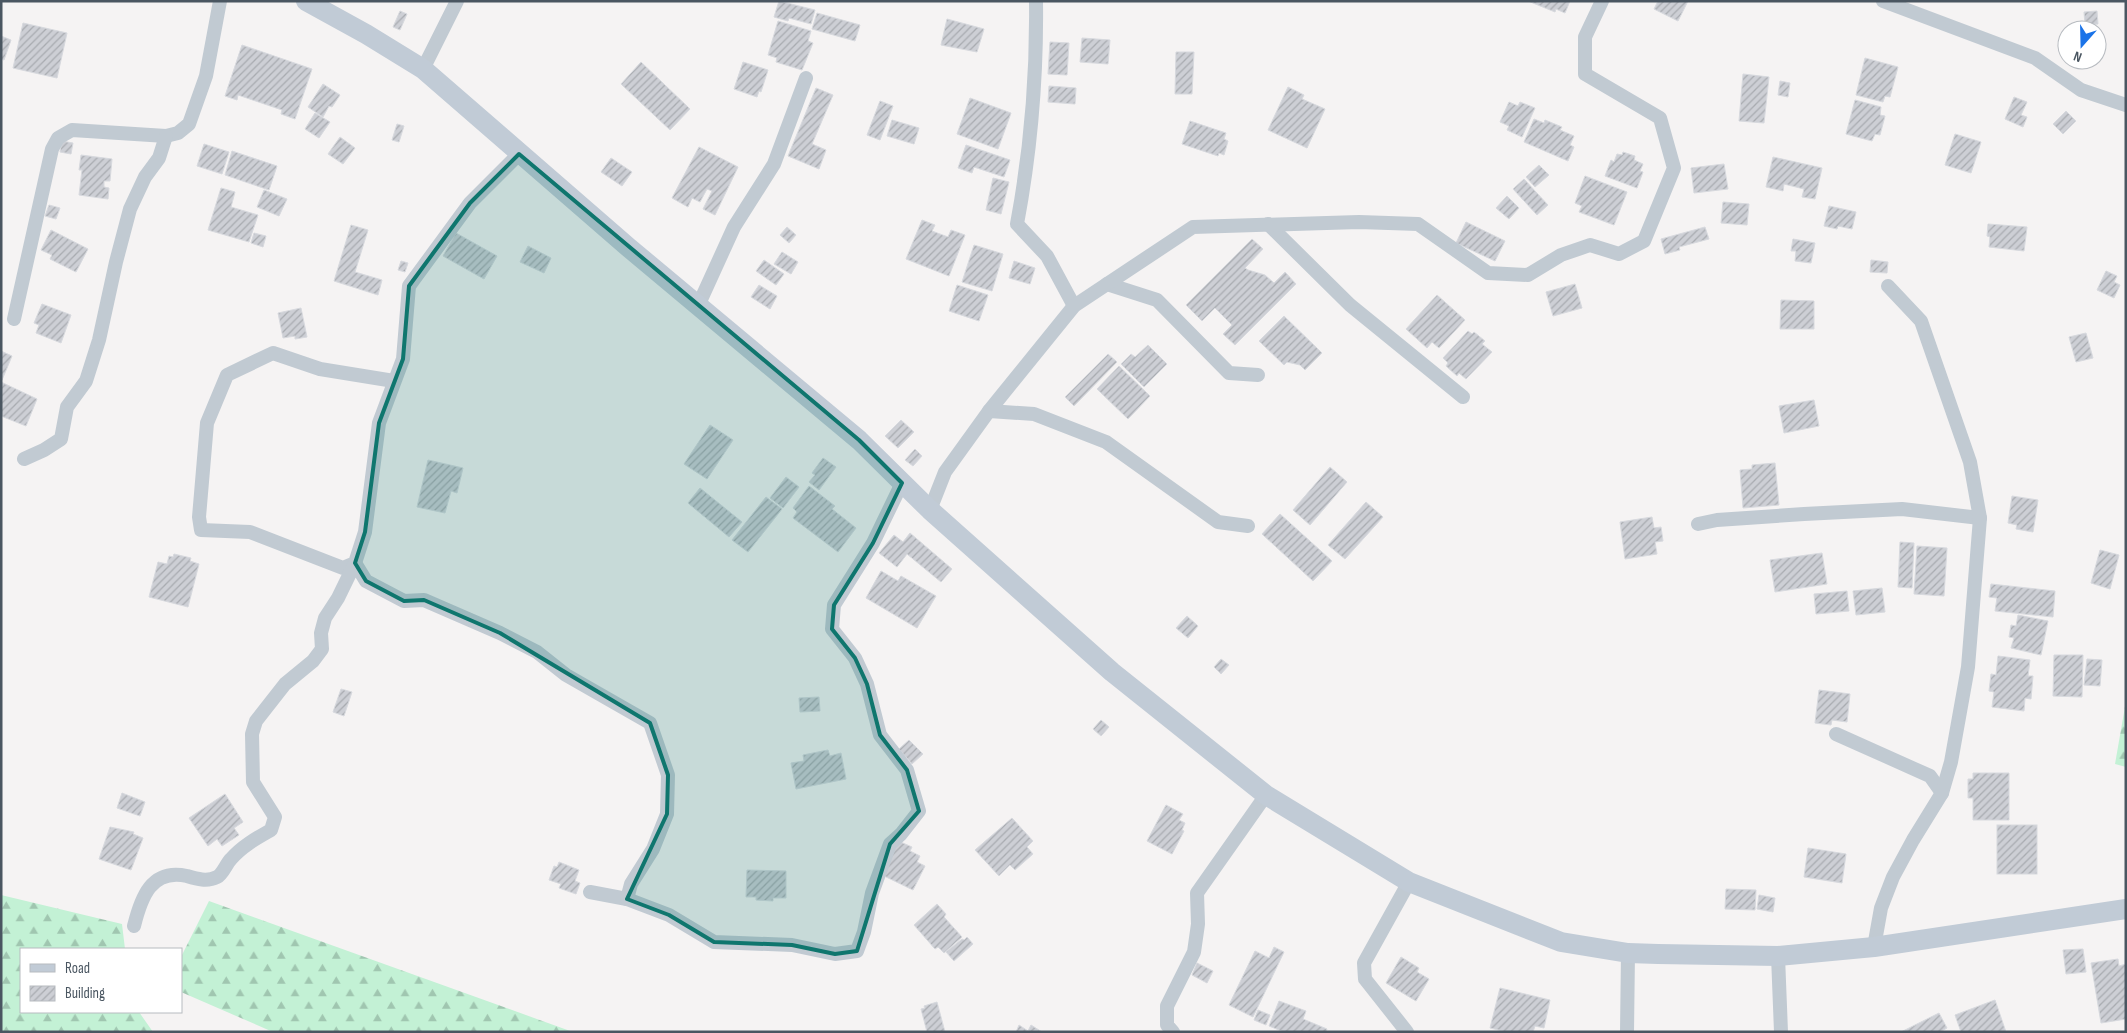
<svg xmlns="http://www.w3.org/2000/svg" width="2127" height="1033" font-family="'Sofia Sans Condensed',sans-serif">
  <style>
    .forest { fill: url(#forest-firs) }
    .building { fill: url(#building-hatch); stroke: #d7d9de }
    .lines { fill: none; stroke-linecap: round; stroke-linejoin: round }
    .street { stroke: #c1cad2; stroke-width: 14 }
    .secondary { stroke: #c1cbd6; stroke-width: 20 }
    .marked { fill: #0f766e; fill-opacity: 0.2; stroke: #0f766e; stroke-width: 4; stroke-linejoin: round }
  </style>
  <defs>
    <pattern id="forest-firs" width="22" height="20" patternUnits="userSpaceOnUse" patternTransform="scale(1.25)"><rect width="22" height="20" fill="#c3f1d5"/><path d="M5 1l3.5 6h-7zM16 11l3.5 6h-7z" fill="#a0c6b0"/></pattern>
    <pattern id="building-hatch" width="6" height="6" patternUnits="userSpaceOnUse" patternTransform="scale(1.25)"><rect width="6" height="6" fill="#cdcfd5"/><path d="M-1 1l2-2M0 6l6-6M5 7l2-2" fill="none" stroke="#a8abb0"/></pattern>
  </defs>
  <rect width="100%" height="100%" fill="#f5f3f3"/>
  <g class="forest">
    <path d="M 2126,701 L 2126,767 L 2115,764 Z"/>
    <path d="M 1,895 L 122,924 L 125,949 L 21,949 L 21,1012 L 139,1012 L 153,1032 L 1,1032 Z"/>
    <path d="M 209,901 L 573,1032 L 273,1032 L 181,992 L 181,957 Z"/>
  </g>
  <g class="building">
    <path d="M 779,1 L 815,10 L 811,24 L 789,18 L 788,21 L 774,17 Z"/>
    <path d="M 1528,1 L 1570,1 L 1565,13 L 1556,9 L 1555,12 Z"/>
    <path d="M 1658,1 L 1688,1 L 1678,21 L 1654,9 Z"/>
    <path d="M 400,11 L 407,14 L 400,30 L 393,27 Z"/>
    <path d="M 2097,11 L 2098,24 L 2085,25 L 2084,12 Z"/>
    <path d="M 817,13 L 860,25 L 855,41 L 812,29 Z"/>
    <path d="M 947,19 L 984,29 L 977,52 L 941,45 Z"/>
    <path d="M 778,21 L 811,31 L 808,41 L 813,43 L 802,70 L 776,62 L 777,58 L 768,55 Z"/>
    <path d="M 23,23 L 67,33 L 57,78 L 13,68 Z"/>
    <path d="M 1,36 L 11,40 L 4,60 L 1,59 Z"/>
    <path d="M 1082,38 L 1110,40 L 1108,64 L 1080,62 Z"/>
    <path d="M 1050,42 L 1069,43 L 1067,75 L 1048,74 Z"/>
    <path d="M 242,45 L 312,69 L 295,119 L 281,114 L 282,110 L 238,95 L 237,100 L 225,96 Z"/>
    <path d="M 1176,52 L 1194,52 L 1192,94 L 1175,94 Z"/>
    <path d="M 1865,58 L 1898,67 L 1890,97 L 1885,96 L 1883,102 L 1856,95 Z"/>
    <path d="M 641,62 L 690,109 L 670,130 L 621,84 Z"/>
    <path d="M 743,62 L 768,70 L 761,92 L 759,91 L 757,97 L 734,89 Z"/>
    <path d="M 1743,74 L 1769,77 L 1764,123 L 1739,121 Z"/>
    <path d="M 1780,81 L 1790,83 L 1788,97 L 1778,95 Z"/>
    <path d="M 323,84 L 340,95 L 332,107 L 329,106 L 323,117 L 308,107 Z"/>
    <path d="M 1049,86 L 1076,88 L 1075,104 L 1048,102 Z"/>
    <path d="M 1288,87 L 1304,95 L 1302,99 L 1325,109 L 1307,148 L 1268,130 Z"/>
    <path d="M 816,88 L 833,95 L 812,144 L 826,150 L 819,169 L 788,156 Z"/>
    <path d="M 2014,97 L 2027,102 L 2021,115 L 2027,117 L 2023,127 L 2005,119 Z"/>
    <path d="M 970,98 L 1011,113 L 998,149 L 957,134 Z"/>
    <path d="M 1855,100 L 1881,107 L 1880,115 L 1885,116 L 1880,135 L 1875,134 L 1872,141 L 1846,134 Z"/>
    <path d="M 880,101 L 893,106 L 880,140 L 867,135 Z"/>
    <path d="M 1509,102 L 1518,106 L 1520,102 L 1535,108 L 1522,137 L 1507,130 L 1509,126 L 1500,122 Z"/>
    <path d="M 2066,111 L 2076,121 L 2063,134 L 2053,124 Z"/>
    <path d="M 315,113 L 330,122 L 319,138 L 305,129 Z"/>
    <path d="M 1534,119 L 1544,123 L 1545,120 L 1562,127 L 1560,130 L 1574,136 L 1570,145 L 1574,147 L 1568,161 L 1524,142 Z"/>
    <path d="M 892,120 L 919,128 L 914,144 L 887,136 Z"/>
    <path d="M 1190,121 L 1226,133 L 1224,139 L 1228,141 L 1224,155 L 1219,153 L 1218,156 L 1182,144 Z"/>
    <path d="M 397,124 L 404,126 L 399,142 L 392,140 Z"/>
    <path d="M 1955,134 L 1981,142 L 1971,173 L 1945,165 Z"/>
    <path d="M 340,137 L 355,148 L 343,164 L 328,154 Z"/>
    <path d="M 62,141 L 73,143 L 71,154 L 60,152 Z"/>
    <path d="M 204,144 L 229,152 L 222,174 L 197,166 Z"/>
    <path d="M 966,145 L 1010,160 L 1004,177 L 974,167 L 972,173 L 958,168 Z"/>
    <path d="M 699,147 L 738,167 L 715,215 L 703,209 L 712,191 L 707,189 L 700,202 L 692,198 L 688,207 L 672,198 Z"/>
    <path d="M 232,151 L 277,166 L 269,190 L 225,175 Z"/>
    <path d="M 1623,152 L 1635,156 L 1634,160 L 1643,164 L 1640,171 L 1643,172 L 1637,188 L 1605,176 L 1611,160 L 1614,162 L 1617,154 L 1622,155 Z"/>
    <path d="M 81,155 L 112,159 L 110,181 L 104,181 L 104,187 L 109,188 L 108,199 L 79,195 L 82,170 L 79,170 Z"/>
    <path d="M 1773,157 L 1822,168 L 1815,199 L 1802,197 L 1804,189 L 1784,184 L 1783,191 L 1766,187 Z"/>
    <path d="M 611,158 L 632,172 L 622,186 L 601,172 Z"/>
    <path d="M 1724,164 L 1728,189 L 1694,193 L 1691,168 Z"/>
    <path d="M 1539,165 L 1549,175 L 1535,187 L 1526,177 Z"/>
    <path d="M 1585,176 L 1627,192 L 1614,225 L 1579,212 L 1582,206 L 1575,203 Z"/>
    <path d="M 993,178 L 1009,182 L 1001,214 L 986,210 Z"/>
    <path d="M 1524,179 L 1548,205 L 1537,215 L 1513,189 Z"/>
    <path d="M 221,188 L 235,192 L 231,207 L 258,215 L 249,242 L 208,230 Z"/>
    <path d="M 264,190 L 287,199 L 279,216 L 257,207 Z"/>
    <path d="M 1507,196 L 1519,208 L 1509,219 L 1496,208 Z"/>
    <path d="M 1723,202 L 1749,204 L 1747,225 L 1721,223 Z"/>
    <path d="M 49,205 L 60,208 L 56,219 L 45,216 Z"/>
    <path d="M 1829,206 L 1856,212 L 1852,229 L 1838,226 L 1837,229 L 1824,226 Z"/>
    <path d="M 922,220 L 935,225 L 932,231 L 948,237 L 951,230 L 965,235 L 949,276 L 906,259 Z"/>
    <path d="M 1466,222 L 1505,241 L 1495,261 L 1456,243 Z"/>
    <path d="M 1988,224 L 2027,227 L 2024,251 L 1989,247 L 1990,237 L 1987,236 Z"/>
    <path d="M 351,225 L 368,230 L 355,272 L 382,280 L 378,295 L 334,281 Z"/>
    <path d="M 787,227 L 796,235 L 789,243 L 780,235 Z"/>
    <path d="M 1705,227 L 1709,239 L 1679,247 L 1680,250 L 1665,254 L 1661,239 Z"/>
    <path d="M 51,230 L 88,249 L 76,272 L 50,259 L 52,255 L 41,250 Z"/>
    <path d="M 254,233 L 266,236 L 263,247 L 251,243 Z"/>
    <path d="M 456,233 L 497,256 L 484,279 L 443,256 Z"/>
    <path d="M 1252,239 L 1263,249 L 1245,268 L 1248,270 L 1265,275 L 1274,283 L 1285,272 L 1296,284 L 1235,345 L 1223,334 L 1232,325 L 1215,308 L 1202,321 L 1186,305 Z"/>
    <path d="M 1793,239 L 1815,243 L 1811,263 L 1795,261 L 1796,251 L 1791,251 Z"/>
    <path d="M 974,245 L 1003,254 L 992,291 L 962,282 Z"/>
    <path d="M 528,246 L 551,258 L 544,273 L 520,262 Z"/>
    <path d="M 782,252 L 798,262 L 791,274 L 774,264 Z"/>
    <path d="M 764,260 L 784,274 L 776,285 L 756,271 Z"/>
    <path d="M 1871,260 L 1888,262 L 1887,273 L 1870,272 Z"/>
    <path d="M 401,261 L 408,263 L 405,272 L 398,270 Z"/>
    <path d="M 1014,261 L 1035,268 L 1030,284 L 1009,278 Z"/>
    <path d="M 2106,271 L 2117,276 L 2114,282 L 2120,285 L 2114,298 L 2097,290 Z"/>
    <path d="M 1575,284 L 1582,308 L 1553,316 L 1546,292 Z"/>
    <path d="M 759,285 L 777,296 L 770,309 L 751,297 Z"/>
    <path d="M 957,285 L 988,295 L 979,321 L 949,311 Z"/>
    <path d="M 1437,295 L 1465,320 L 1439,348 L 1432,342 L 1427,348 L 1406,329 Z"/>
    <path d="M 1781,300 L 1814,301 L 1814,329 L 1780,329 Z"/>
    <path d="M 42,304 L 71,315 L 61,343 L 36,333 L 39,325 L 34,323 Z"/>
    <path d="M 301,308 L 307,337 L 295,339 L 295,336 L 283,338 L 278,313 Z"/>
    <path d="M 1284,316 L 1322,353 L 1305,370 L 1300,365 L 1287,362 L 1284,365 L 1259,341 Z"/>
    <path d="M 1468,331 L 1472,334 L 1474,332 L 1485,341 L 1482,344 L 1492,352 L 1466,379 L 1459,373 L 1457,376 L 1446,366 L 1448,363 L 1443,358 Z"/>
    <path d="M 2086,333 L 2093,358 L 2076,362 L 2069,337 Z"/>
    <path d="M 1148,345 L 1167,364 L 1144,387 L 1121,364 L 1131,354 L 1135,357 Z"/>
    <path d="M 1,351 L 12,356 L 2,380 L 1,379 Z"/>
    <path d="M 1108,354 L 1117,362 L 1074,406 L 1065,397 Z"/>
    <path d="M 1119,366 L 1150,396 L 1128,419 L 1097,389 Z"/>
    <path d="M 1,382 L 37,399 L 26,426 L 1,416 Z"/>
    <path d="M 1814,400 L 1819,426 L 1784,433 L 1779,406 Z"/>
    <path d="M 901,420 L 914,432 L 898,448 L 885,436 Z"/>
    <path d="M 710,425 L 733,440 L 707,479 L 684,464 Z"/>
    <path d="M 915,449 L 922,456 L 913,466 L 905,460 Z"/>
    <path d="M 823,458 L 836,467 L 819,490 L 809,482 L 815,475 L 812,473 Z"/>
    <path d="M 428,460 L 463,468 L 457,493 L 451,491 L 445,513 L 417,507 Z"/>
    <path d="M 1775,463 L 1779,505 L 1743,508 L 1740,470 L 1752,469 L 1752,465 Z"/>
    <path d="M 1330,467 L 1347,482 L 1310,525 L 1293,510 Z"/>
    <path d="M 786,477 L 799,487 L 783,508 L 770,498 Z"/>
    <path d="M 809,486 L 835,506 L 832,509 L 856,528 L 838,552 L 793,518 L 797,512 L 793,508 Z"/>
    <path d="M 700,488 L 742,522 L 729,537 L 688,503 Z"/>
    <path d="M 2012,496 L 2038,500 L 2033,532 L 2016,529 L 2017,525 L 2008,523 Z"/>
    <path d="M 766,497 L 782,509 L 748,552 L 732,540 Z"/>
    <path d="M 1366,502 L 1383,517 L 1345,559 L 1328,545 Z"/>
    <path d="M 1280,514 L 1332,561 L 1313,581 L 1262,534 Z"/>
    <path d="M 1652,517 L 1654,528 L 1661,527 L 1663,541 L 1655,542 L 1657,554 L 1625,559 L 1620,522 Z"/>
    <path d="M 910,533 L 952,569 L 941,582 L 907,554 L 897,567 L 879,553 L 894,535 L 903,542 Z"/>
    <path d="M 1900,542 L 1914,543 L 1912,588 L 1898,587 Z"/>
    <path d="M 1917,546 L 1947,548 L 1944,596 L 1914,594 Z"/>
    <path d="M 2100,550 L 2119,555 L 2110,589 L 2091,583 Z"/>
    <path d="M 1822,553 L 1827,584 L 1775,592 L 1770,560 Z"/>
    <path d="M 174,554 L 191,558 L 190,561 L 199,564 L 188,607 L 149,597 L 158,562 L 167,564 L 169,556 L 173,557 Z"/>
    <path d="M 881,571 L 898,581 L 901,576 L 936,596 L 917,628 L 866,598 Z"/>
    <path d="M 1991,584 L 2055,591 L 2053,617 L 1995,611 L 1997,598 L 1989,597 Z"/>
    <path d="M 1882,588 L 1885,612 L 1856,615 L 1853,591 Z"/>
    <path d="M 1847,591 L 1849,611 L 1816,614 L 1814,594 Z"/>
    <path d="M 2018,615 L 2048,621 L 2041,655 L 2011,648 L 2014,638 L 2009,637 L 2011,625 L 2016,626 Z"/>
    <path d="M 1187,616 L 1198,626 L 1188,638 L 1176,628 Z"/>
    <path d="M 2054,655 L 2083,655 L 2082,697 L 2053,696 Z"/>
    <path d="M 1998,656 L 2030,660 L 2028,676 L 2033,676 L 2031,699 L 2025,698 L 2024,711 L 1992,707 L 1994,692 L 1989,691 L 1991,674 L 1996,675 Z"/>
    <path d="M 1221,659 L 1229,665 L 1221,674 L 1214,667 Z"/>
    <path d="M 2087,659 L 2102,660 L 2100,686 L 2084,685 Z"/>
    <path d="M 341,689 L 352,692 L 344,716 L 333,712 Z"/>
    <path d="M 1819,690 L 1850,694 L 1847,722 L 1832,720 L 1831,725 L 1815,723 Z"/>
    <path d="M 819,697 L 820,711 L 800,712 L 799,698 Z"/>
    <path d="M 1101,720 L 1109,727 L 1101,736 L 1093,729 Z"/>
    <path d="M 909,740 L 923,754 L 912,764 L 899,749 Z"/>
    <path d="M 828,750 L 830,756 L 841,753 L 846,779 L 796,789 L 791,763 L 804,761 L 803,755 Z"/>
    <path d="M 1973,773 L 2009,773 L 2009,820 L 1973,820 L 1973,798 L 1968,798 L 1968,779 L 1973,779 Z"/>
    <path d="M 122,793 L 145,802 L 140,816 L 117,808 Z"/>
    <path d="M 225,794 L 243,822 L 234,828 L 239,835 L 222,846 L 217,839 L 208,846 L 189,818 Z"/>
    <path d="M 1166,805 L 1183,814 L 1179,820 L 1185,823 L 1182,830 L 1184,831 L 1172,854 L 1147,841 Z"/>
    <path d="M 1012,818 L 1033,841 L 1027,847 L 1033,854 L 1015,870 L 1010,865 L 999,876 L 975,850 Z"/>
    <rect x="1997" y="825" width="40" height="49"/>
    <path d="M 110,827 L 134,832 L 133,834 L 143,838 L 131,870 L 99,859 Z"/>
    <path d="M 896,840 L 912,847 L 910,851 L 920,856 L 917,862 L 925,866 L 913,890 L 880,874 Z"/>
    <path d="M 1808,848 L 1846,854 L 1842,883 L 1804,877 Z"/>
    <path d="M 559,862 L 579,870 L 575,881 L 580,883 L 576,894 L 559,888 L 561,884 L 549,880 L 554,866 L 557,867 Z"/>
    <path d="M 747,870 L 786,871 L 786,898 L 773,898 L 773,901 L 756,900 L 756,897 L 746,897 Z"/>
    <path d="M 1726,889 L 1756,890 L 1755,910 L 1725,909 Z"/>
    <path d="M 1759,895 L 1775,898 L 1773,912 L 1757,909 Z"/>
    <path d="M 937,904 L 946,914 L 944,917 L 962,937 L 944,953 L 938,947 L 935,949 L 914,925 Z"/>
    <path d="M 967,937 L 973,944 L 954,961 L 946,952 L 962,939 L 964,940 Z"/>
    <path d="M 1274,947 L 1284,952 L 1253,1017 L 1229,1005 L 1255,951 L 1269,958 Z"/>
    <path d="M 2083,949 L 2086,972 L 2066,974 L 2063,950 Z"/>
    <path d="M 1401,957 L 1419,968 L 1417,972 L 1429,979 L 1416,1001 L 1386,983 Z"/>
    <path d="M 2118,959 L 2119,966 L 2126,964 L 2126,1019 L 2101,1023 L 2091,963 Z"/>
    <path d="M 1197,963 L 1213,971 L 1207,983 L 1192,975 Z"/>
    <path d="M 1500,988 L 1550,1000 L 1544,1028 L 1535,1026 L 1533,1032 L 1507,1032 L 1490,1028 Z"/>
    <path d="M 1995,1000 L 2006,1032 L 1961,1032 L 1955,1015 Z"/>
    <path d="M 1279,1001 L 1306,1011 L 1303,1019 L 1327,1029 L 1326,1032 L 1284,1032 L 1269,1026 Z"/>
    <path d="M 937,1002 L 945,1032 L 927,1032 L 921,1009 L 925,1008 L 924,1006 Z"/>
    <path d="M 1258,1010 L 1270,1015 L 1266,1025 L 1254,1020 Z"/>
    <path d="M 1939,1013 L 1947,1028 L 1940,1032 L 1901,1032 Z"/>
    <path d="M 1019,1025 L 1028,1031 L 1031,1025 L 1042,1032 L 1016,1032 Z"/>
  </g>
  <g class="lines">
    <g class="street">
      <path d="M 1036,1 C 1037,78 1031,149 1017,224 L 1047,256 L 1074,306"/>
      <path d="M 1883,1 L 2035,58 L 2081,90 L 2126,105"/>
      <path d="M 423,69 L 457,1"/>
      <path d="M 1268,224 L 1350,305 L 1463,397"/>
      <path d="M 1107,284 L 1157,300 L 1229,373 L 1258,375"/>
      <path d="M 698,306 L 734,227 L 774,164 L 806,78"/>
      <path d="M 14,319 L 52,149 L 58,138 L 72,130 L 166,136 L 178,133 L 189,124 L 206,76 L 220,1"/>
      <path d="M 394,381 L 320,369 L 273,353 L 227,375 L 207,423 L 199,517 L 201,530 L 250,532 L 343,568 L 355,563 L 365,532 L 379,423 L 403,359 L 409,286 L 470,203 L 519,154"/>
      <path d="M 989,411 L 1034,414 L 1106,442 L 1218,522 L 1248,526"/>
      <path d="M 24,459 L 44,450 L 61,439 L 67,407 L 86,381 L 99,340 L 116,262 L 130,209 L 145,177 L 159,158 L 166,136"/>
      <path d="M 930,510 L 945,472 L 989,411 L 1074,306 L 1193,227 L 1359,222 L 1418,224 L 1488,273 L 1528,275 L 1561,255 L 1590,245 L 1619,254 L 1644,241 L 1674,168 L 1660,118 L 1585,74 L 1585,37 L 1602,1"/>
      <path d="M 1698,524 L 1717,520 L 1804,514 L 1902,509 L 1980,518"/>
      <path d="M 1836,734 L 1930,776 L 1942,793"/>
      <path d="M 590,892 L 627,899 L 669,915 L 714,942 L 792,945 L 835,954 L 857,951 L 864,932 L 872,893 L 890,844 L 901,834 L 919,811 L 907,770 L 880,735 L 867,684 L 855,658 L 832,629 L 834,605 L 873,543 L 902,483"/>
      <path d="M 134,926 C 141,898 151,868 187,876 C 197,879 207,882 217,877 C 223,874 226,864 231,859 C 242,846 257,838 271,830 L 275,817 L 253,782 L 252,734 L 256,721 L 285,684 L 313,661 L 322,649 L 321,633 L 325,618 L 338,598 L 355,563 L 366,581 L 404,601 L 424,600 L 500,633 L 537,652 L 566,675 L 650,723 L 668,775 L 667,814 L 653,849 L 631,884 L 627,899"/>
      <path d="M 1874,947 L 1881,908 L 1893,877 L 1913,840 L 1942,793 L 1951,762 L 1968,667 L 1980,518 L 1970,462 L 1921,321 L 1888,286"/>
      <path d="M 1778,956 L 1781,1032"/>
      <path d="M 1173,1032 L 1167,1025 L 1167,1006 L 1194,952 L 1198,924 L 1197,893 L 1266,795"/>
      <path d="M 1407,1032 L 1365,979 L 1364,963 L 1409,882"/>
      <path d="M 1627,1032 L 1628,953"/>
    </g>
    <path class="secondary" d="M 306,1 L 366,34 L 423,69 L 628,247 L 859,440 L 930,510 L 1112,672 L 1266,795 L 1409,882 L 1561,942 L 1628,953 L 1658,954 L 1778,956 L 1874,947 L 2126,909"/>
  </g>
  <path class="marked" d="M 519,154 L 859,440 L 902,483 L 873,543 L 834,605 L 832,629 L 855,658 L 867,684 L 880,735 L 907,770 L 919,811 L 890,844 L 857,951 L 835,954 L 792,945 L 714,942 L 669,915 L 627,899 L 667,814 L 668,775 L 650,723 L 500,633 L 424,600 L 404,601 L 366,581 L 355,563 L 365,532 L 379,423 L 403,359 L 409,286 L 470,203 Z"/>
  <rect width="2127" height="1033" fill="none" stroke="#4a5661" stroke-width="5"/>
  <rect x="20" y="948" width="162" height="65" fill="#ffffff" stroke="#b7bbc0"/>
  <rect x="30" y="964" width="25" height="8" fill="#c1cbd6" stroke="#b7bbc0"/>
  <text x="65" y="973" font-size="15" fill="#4a5661">Road</text>
  <rect x="30" y="986" width="25" height="15" fill="url(#building-hatch)" stroke="#b7bbc0"/>
  <text x="65" y="998" font-size="15" fill="#4a5661">Building</text>
  <g transform="translate(2082 45) rotate(200)"><circle r="24" fill="#ffffff" stroke="#b7bbc0"/>
  <path d="M0-4L9 19L0 12L-9 19Z" fill="#1a73e8"/>
  <text y="-8" font-size="14" font-weight="bold" text-anchor="middle" fill="#4a5661">N</text>
  </g>
</svg>
